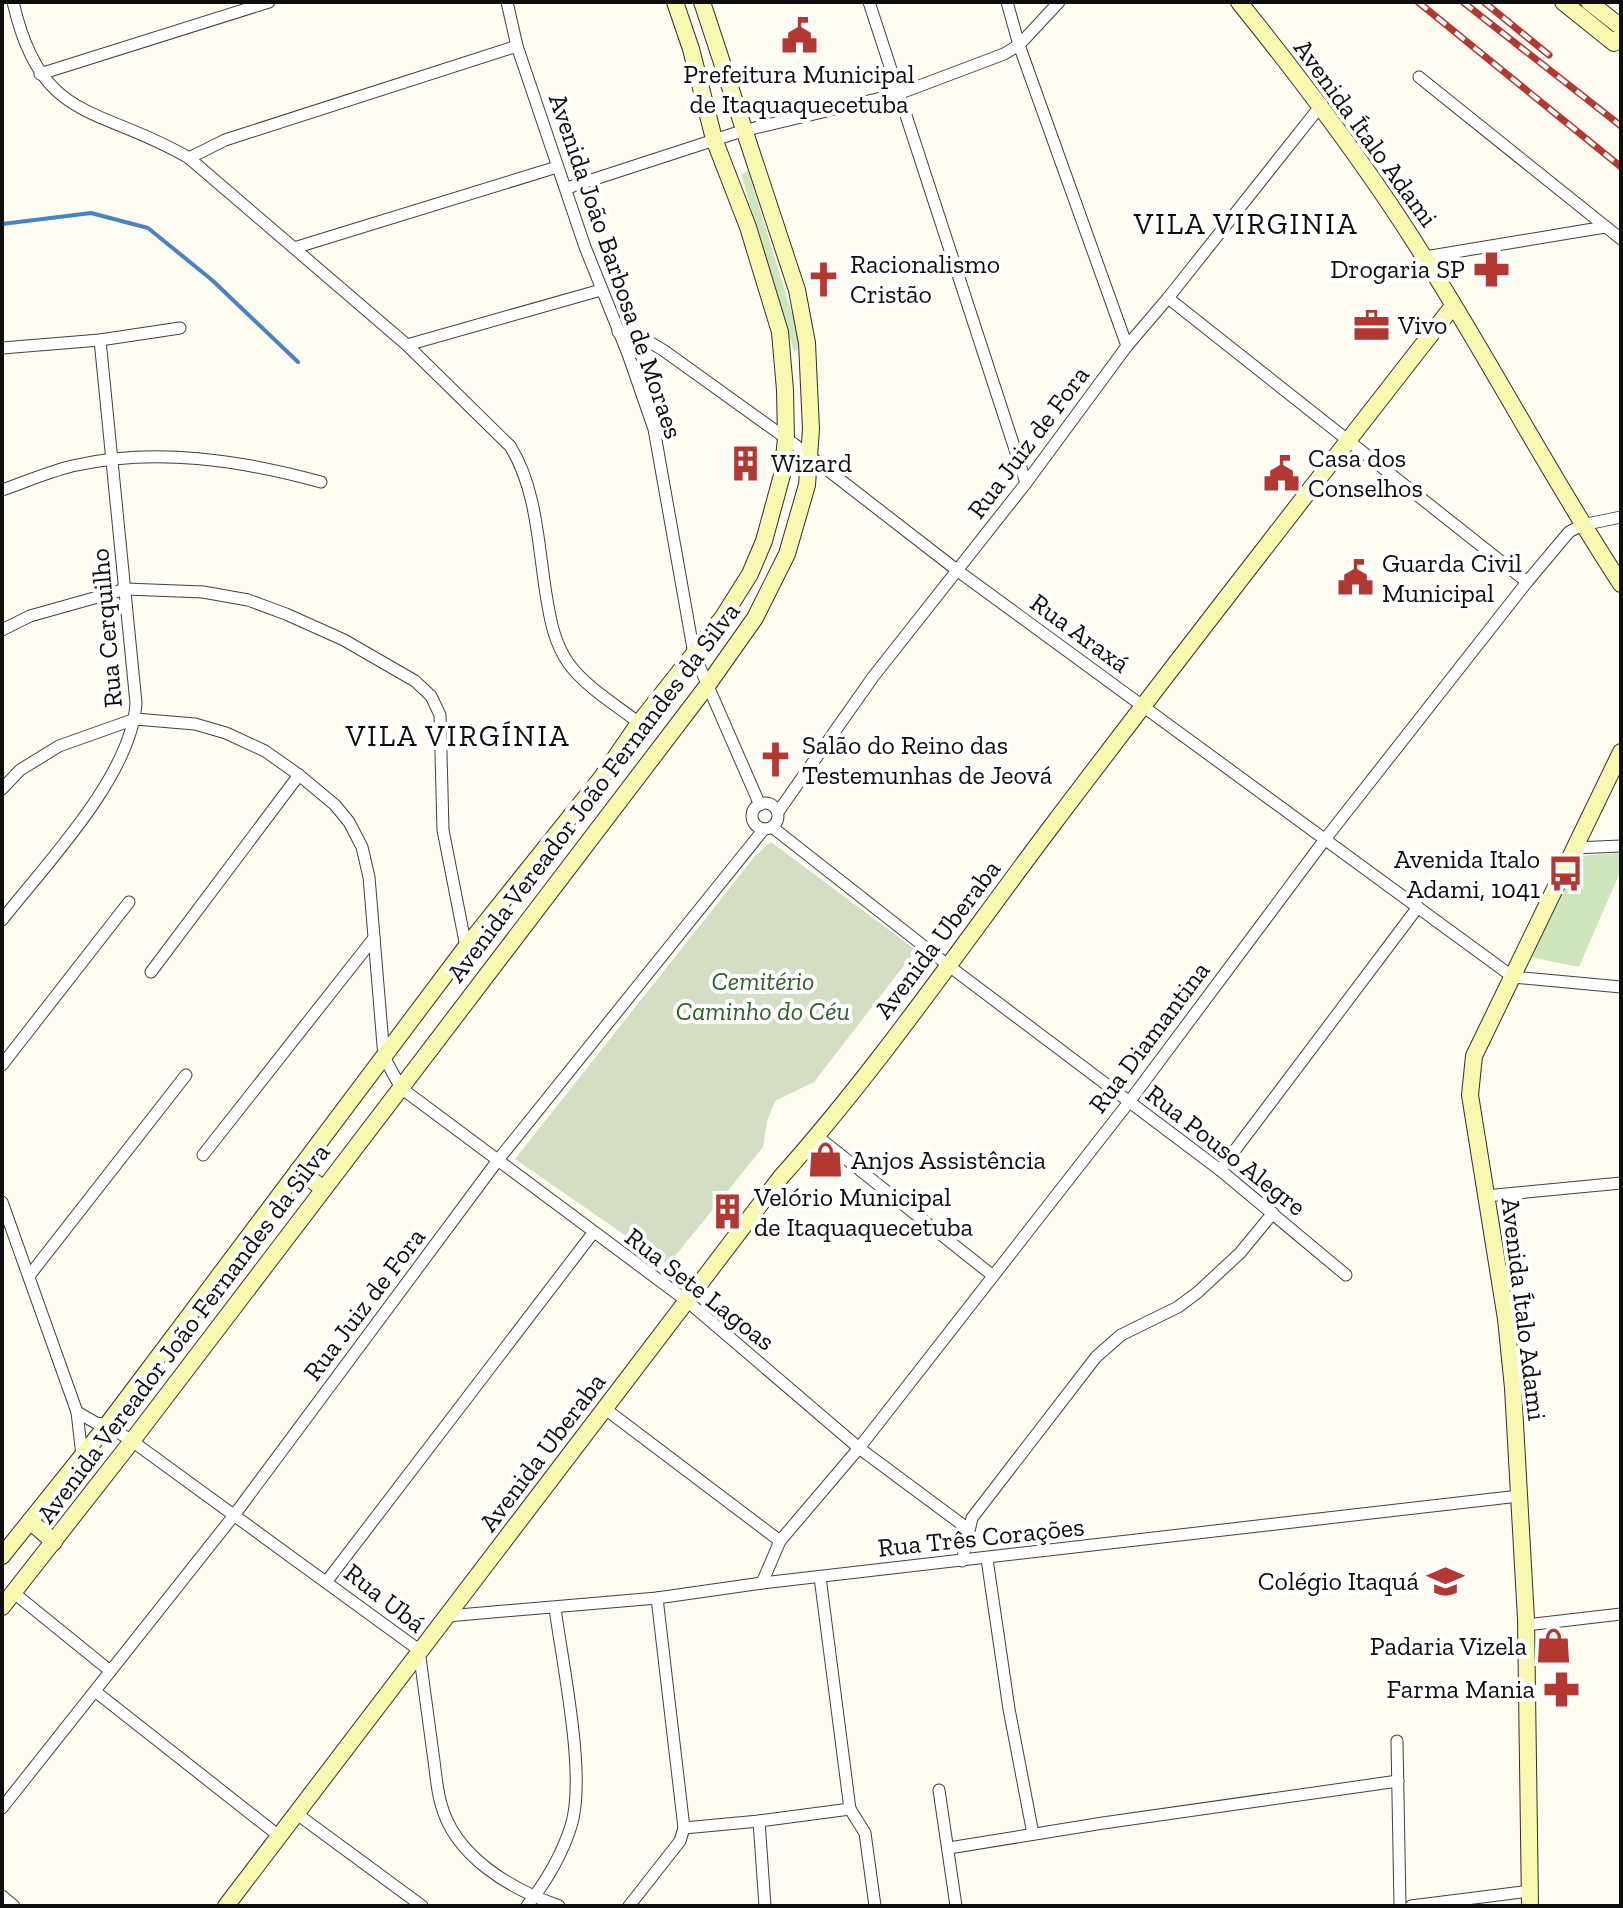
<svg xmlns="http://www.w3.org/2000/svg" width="1623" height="1908" font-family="'Zilla Slab',serif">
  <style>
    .green { fill: #cee6bc }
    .cemetery { fill: #d3dec3 }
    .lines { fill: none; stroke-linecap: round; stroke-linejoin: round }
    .stream { stroke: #4684c2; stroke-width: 4 }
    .street-casing { stroke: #414141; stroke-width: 13 }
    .secondary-casing { stroke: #303030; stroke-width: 18 }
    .street { stroke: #fff; stroke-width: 11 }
    .secondary { stroke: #f8f8b1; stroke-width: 16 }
    .rail-casing { stroke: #b33831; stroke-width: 7 }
    .rail { stroke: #fff; stroke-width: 4; stroke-dasharray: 12; stroke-linecap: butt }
    .labels { text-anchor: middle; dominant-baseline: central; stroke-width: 8; stroke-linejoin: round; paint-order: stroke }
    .poi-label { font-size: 26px; fill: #0e0e0e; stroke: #fff; text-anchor: start }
    .street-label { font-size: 26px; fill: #0e0e0e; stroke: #fff }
    .park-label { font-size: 26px; font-style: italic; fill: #2a6124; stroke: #fff }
    .quarter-label { font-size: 30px; letter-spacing: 2px; fill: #0e0e0e; stroke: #fff }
  </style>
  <rect width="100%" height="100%" fill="#fefcf0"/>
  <g class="green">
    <path d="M 748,171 L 802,346 L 794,352 L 741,174 Z"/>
    <path d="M 1621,853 L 1621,870 L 1579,967 L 1530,957 L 1577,856 Z"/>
  </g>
  <path class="cemetery" d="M 771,842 L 916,950 L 814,1082 L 775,1101 L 767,1122 L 763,1147 L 668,1265 L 515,1159 L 755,856 Z"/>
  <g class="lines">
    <path class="stream" d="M 2,224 L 91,213 L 148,228 L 212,280 L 298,362"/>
    <defs>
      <g id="street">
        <path d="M 13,2 C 41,125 99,105 189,158 L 407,345 L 510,446 C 537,489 538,545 546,594 C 550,619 554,643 569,664 C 586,687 616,705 639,723"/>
        <path d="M 507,2 L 517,46 L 585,247 L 628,354 L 654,429 L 694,654 L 760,805"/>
        <path d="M 869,2 L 1026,483"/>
        <path d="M 1007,2 L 1019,45 L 1127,346"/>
        <path d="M 40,74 L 269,2"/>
        <path d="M 1419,77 L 1621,239"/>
        <path d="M 189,158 L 225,140 L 517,46"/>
        <path d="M 567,188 L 742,131 L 898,94 L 1004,54 L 1019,45 L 1059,2"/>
        <path d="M 294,248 L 557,167"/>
        <path d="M 1425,257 L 1605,227"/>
        <path d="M 1168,298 L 1527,582"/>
        <path d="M 618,332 L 641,337 L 663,350 L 794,444 L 958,571 L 1513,977 L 1621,987"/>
        <path d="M 407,345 L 601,290"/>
        <path d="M 2,348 L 100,340 L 180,328"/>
        <path d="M 2,490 C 25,482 48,472 72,466 C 156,447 240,460 321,482"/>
        <path d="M 2,630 L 30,616 L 126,589 L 203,592 L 248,600 L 286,614 L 344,640 L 415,681 L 431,696 L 440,715 L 443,830 L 466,947"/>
        <path d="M 2,789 L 20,770 L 59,746 L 135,719 L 195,724 L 226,733 L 265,751 L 299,775 L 335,805 L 349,822 L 362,847 L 369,877 L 384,1057 L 401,1088 L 687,1301 L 859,1448 L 968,1529"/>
        <circle cx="765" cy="816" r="13"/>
        <path d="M 778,812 L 873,677 L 1026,483 L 1127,346 L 1168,298 L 1322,104"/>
        <path d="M 772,827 L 949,966 L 1220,1170 L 1346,1275"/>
        <path d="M 1573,848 L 1621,846"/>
        <path d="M 2,920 C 46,864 132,775 136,703 L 100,340"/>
        <path d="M 151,972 L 299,775"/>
        <path d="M 2,1065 L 129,902"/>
        <path d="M 817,1136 L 992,1275"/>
        <path d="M 203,1155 L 374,938"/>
        <path d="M 1220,1170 L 1418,907"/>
        <path d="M 1486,1196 L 1621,1183"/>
        <path d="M 2,1202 L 77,1412 L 82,1456"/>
        <path d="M 29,1276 L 186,1075"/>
        <path d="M 604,1408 L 780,1541"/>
        <path d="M 77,1412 L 96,1423 L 107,1425 L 132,1441 L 419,1650 C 424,1687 429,1724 434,1761 C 436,1775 437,1791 441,1804 C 455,1857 511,1889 559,1906"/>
        <path d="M 987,1559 L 1009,1709 L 1033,1834"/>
        <path d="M 962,1561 L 972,1518 L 1096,1357 L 1121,1335 L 1178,1307 L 1198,1292 L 1240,1253 L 1273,1213"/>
        <path d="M 820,1577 L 850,1809"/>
        <path d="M 327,1581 L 593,1233"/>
        <path d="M 762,1583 L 780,1541 L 859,1448 L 1129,1102 L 1326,838 L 1527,582 L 1569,532 L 1582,525 L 1621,517"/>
        <path d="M 14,1593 L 109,1670"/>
        <path d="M 447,1616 L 657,1598 L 762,1583 L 1519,1496"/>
        <path d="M 1526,1625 L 1621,1614"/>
        <path d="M 96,1692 L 279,1836"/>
        <path d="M 1397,1741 L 1400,1906"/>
        <path d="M 939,1790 L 956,1906"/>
        <path d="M 2,1808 L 235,1514 L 498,1160 L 764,829"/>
        <path d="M 850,1809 L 865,1833 L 875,1906"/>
        <path d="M 297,1814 L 422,1906"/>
        <path d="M 759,1821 L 765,1906"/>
        <path d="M 684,1828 L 759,1821 L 850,1809"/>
        <path d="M 949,1848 L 1103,1823 L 1398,1781"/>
        <path d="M 2,1896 L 14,1906"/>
        <path d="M 527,1906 C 545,1883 562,1855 571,1826 C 587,1777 562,1662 555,1608"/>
        <path d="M 629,1906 L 680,1841 L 684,1828 L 657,1598"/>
        <path d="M 1411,1906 L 1530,1891"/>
      </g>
      <g id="secondary">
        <path d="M 1239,2 C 1305,84 1368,167 1424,257 C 1492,364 1551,478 1621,584"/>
        <path d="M 1563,2 L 1614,43 L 1621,36"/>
        <path d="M 1589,2 L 1621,27"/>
        <path d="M 298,1170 L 324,1189"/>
        <path d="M 30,1521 L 54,1542"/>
        <path d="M 2,1556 L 107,1425 L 466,947 L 602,777 L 639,723 L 723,617 L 750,574 L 764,541 L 782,475 L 786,439 L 785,390 L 780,332 L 748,227 L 714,139 L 691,49 L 675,2"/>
        <path d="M 2,1607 L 132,1441 L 707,686 L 755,618 L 787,554 L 807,485 L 811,429 L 807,343 L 797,290 L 702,2"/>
        <path d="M 226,1906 L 781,1177 C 879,1067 962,945 1051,827 C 1183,652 1318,479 1453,306"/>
        <path d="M 1530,1906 L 1526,1619 L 1513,1388 L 1506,1319 L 1470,1095 L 1474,1056 L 1621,752"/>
      </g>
    </defs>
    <use href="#street" class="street-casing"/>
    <use href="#secondary" class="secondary-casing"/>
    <use href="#street" class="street"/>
    <use href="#secondary" class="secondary"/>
    <defs>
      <g id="rail">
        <path d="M 1418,2 L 1621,167"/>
        <path d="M 1463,2 L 1621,126"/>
        <path d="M 1484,2 L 1549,55"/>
      </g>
    </defs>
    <use href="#rail" class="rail-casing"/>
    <use href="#rail" class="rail"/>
  </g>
  <defs>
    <symbol id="civic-bare" viewBox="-9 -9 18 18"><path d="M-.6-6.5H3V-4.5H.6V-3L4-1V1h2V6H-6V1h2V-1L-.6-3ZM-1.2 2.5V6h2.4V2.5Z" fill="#b33831" stroke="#fff" stroke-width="2.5" paint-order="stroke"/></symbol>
    <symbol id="pharmacy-bare" viewBox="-9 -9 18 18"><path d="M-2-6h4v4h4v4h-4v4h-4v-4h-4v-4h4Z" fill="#b33831" stroke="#fff" stroke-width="2.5" paint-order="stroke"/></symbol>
    <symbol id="church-bare" viewBox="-9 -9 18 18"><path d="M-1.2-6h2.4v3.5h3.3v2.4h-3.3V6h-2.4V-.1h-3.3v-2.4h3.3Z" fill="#b33831" stroke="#fff" stroke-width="2.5" paint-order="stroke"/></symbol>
    <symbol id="office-bare" viewBox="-9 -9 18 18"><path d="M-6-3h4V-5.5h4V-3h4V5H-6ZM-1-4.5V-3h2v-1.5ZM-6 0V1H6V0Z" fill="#b33831" stroke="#fff" stroke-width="2.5" paint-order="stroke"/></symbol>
    <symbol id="building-bare" viewBox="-9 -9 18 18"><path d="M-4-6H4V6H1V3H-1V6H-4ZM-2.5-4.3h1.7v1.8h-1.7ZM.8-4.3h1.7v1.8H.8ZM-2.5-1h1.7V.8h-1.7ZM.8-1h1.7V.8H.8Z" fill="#b33831" stroke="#fff" stroke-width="2.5" paint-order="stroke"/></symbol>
    <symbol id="bus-bare" viewBox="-9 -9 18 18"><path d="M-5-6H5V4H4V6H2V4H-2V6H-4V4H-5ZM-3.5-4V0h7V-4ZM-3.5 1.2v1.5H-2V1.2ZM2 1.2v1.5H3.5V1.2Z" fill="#b33831" stroke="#fff" stroke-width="2.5" paint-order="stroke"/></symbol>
    <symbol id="shop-bare" viewBox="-9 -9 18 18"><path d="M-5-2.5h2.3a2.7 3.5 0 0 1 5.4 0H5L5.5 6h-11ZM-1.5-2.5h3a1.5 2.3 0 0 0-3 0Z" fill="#b33831" stroke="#fff" stroke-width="2.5" paint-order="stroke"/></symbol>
    <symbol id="school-bare" viewBox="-9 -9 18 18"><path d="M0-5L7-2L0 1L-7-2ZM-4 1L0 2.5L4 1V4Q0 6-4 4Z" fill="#b33831" stroke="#fff" stroke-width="2.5" paint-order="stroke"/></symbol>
  </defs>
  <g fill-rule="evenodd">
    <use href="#civic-bare" x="774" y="10" width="51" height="51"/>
    <use href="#pharmacy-bare" x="1466" y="244" width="51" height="51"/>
    <use href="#church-bare" x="798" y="254" width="51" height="51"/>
    <use href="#office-bare" x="1346" y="300" width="51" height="51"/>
    <use href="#building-bare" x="720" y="438" width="51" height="51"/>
    <use href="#civic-bare" x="1256" y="448" width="51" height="51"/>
    <use href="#civic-bare" x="1330" y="552" width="51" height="51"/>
    <use href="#church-bare" x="750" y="734" width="51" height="51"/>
    <use href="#bus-bare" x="1540" y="848" width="51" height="51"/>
    <use href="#shop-bare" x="800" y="1134" width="51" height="51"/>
    <use href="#building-bare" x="702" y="1186" width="51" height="51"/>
    <use href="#school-bare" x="1420" y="1556" width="51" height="51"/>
    <use href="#shop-bare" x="1528" y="1620" width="51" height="51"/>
    <use href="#pharmacy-bare" x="1536" y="1664" width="51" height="51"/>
  </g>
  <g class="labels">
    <g class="poi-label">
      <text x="799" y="74" text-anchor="middle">Prefeitura Municipal<tspan x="799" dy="30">de Itaquaquecetuba</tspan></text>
      <text x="850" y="264">Racionalismo<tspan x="850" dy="30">Cristão</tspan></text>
      <text x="1465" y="269" text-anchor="end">Drogaria SP</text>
      <text x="1398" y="325">Vivo</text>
      <text x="1308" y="458">Casa dos<tspan x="1308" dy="30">Conselhos</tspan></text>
      <text x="771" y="463">Wizard</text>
      <text x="1382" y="563">Guarda Civil<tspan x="1382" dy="30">Municipal</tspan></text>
      <text x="802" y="745">Salão do Reino das<tspan x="802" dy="30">Testemunhas de Jeová</tspan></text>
      <text x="1540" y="859" text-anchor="end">Avenida Italo<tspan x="1540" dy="30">Adami, 1041</tspan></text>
      <text x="851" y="1160">Anjos Assistência</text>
      <text x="754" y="1197">Velório Municipal<tspan x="754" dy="30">de Itaquaquecetuba</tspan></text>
      <text x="1419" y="1581" text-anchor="end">Colégio Itaquá</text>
      <text x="1527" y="1646" text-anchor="end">Padaria Vizela</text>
      <text x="1535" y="1689" text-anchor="end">Farma Mania</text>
    </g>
    <g class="street-label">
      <text transform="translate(1366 133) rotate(54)">Avenida Ítalo Adami</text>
      <text transform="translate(616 266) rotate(71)">Avenida João Barbosa de Moraes</text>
      <text transform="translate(1028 442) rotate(-53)">Rua Juiz de Fora</text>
      <text transform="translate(106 628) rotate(-95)">Rua Cerquilho</text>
      <text transform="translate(1080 633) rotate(36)">Rua Araxá</text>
      <text transform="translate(593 792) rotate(-53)">Avenida Vereador João Fernandes da Silva</text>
      <text transform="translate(937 939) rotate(-53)">Avenida Uberaba</text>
      <text transform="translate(1149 1037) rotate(-53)">Rua Diamantina</text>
      <text transform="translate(1226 1150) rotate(38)">Rua Pouso Alegre</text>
      <text transform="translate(700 1289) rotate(38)">Rua Sete Lagoas</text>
      <text transform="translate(364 1304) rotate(-53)">Rua Juiz de Fora</text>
      <text transform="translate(1524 1309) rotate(83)">Avenida Ítalo Adami</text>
      <text transform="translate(183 1333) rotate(-53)">Avenida Vereador João Fernandes da Silva</text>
      <text transform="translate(542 1452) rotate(-53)">Avenida Uberaba</text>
      <text transform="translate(981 1537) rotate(-6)">Rua Três Corações</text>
      <text transform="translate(385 1598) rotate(38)">Rua Ubá</text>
    </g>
    <g class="park-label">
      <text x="763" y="981">Cemitério<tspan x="763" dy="30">Caminho do Céu</tspan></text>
    </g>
    <g class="quarter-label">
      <text x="1246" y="224">VILA VIRGINIA</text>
      <text x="458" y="736">VILA VIRGÍNIA</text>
    </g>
  </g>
  <rect width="1623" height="1908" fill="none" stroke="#0e0e0e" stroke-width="8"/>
</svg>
